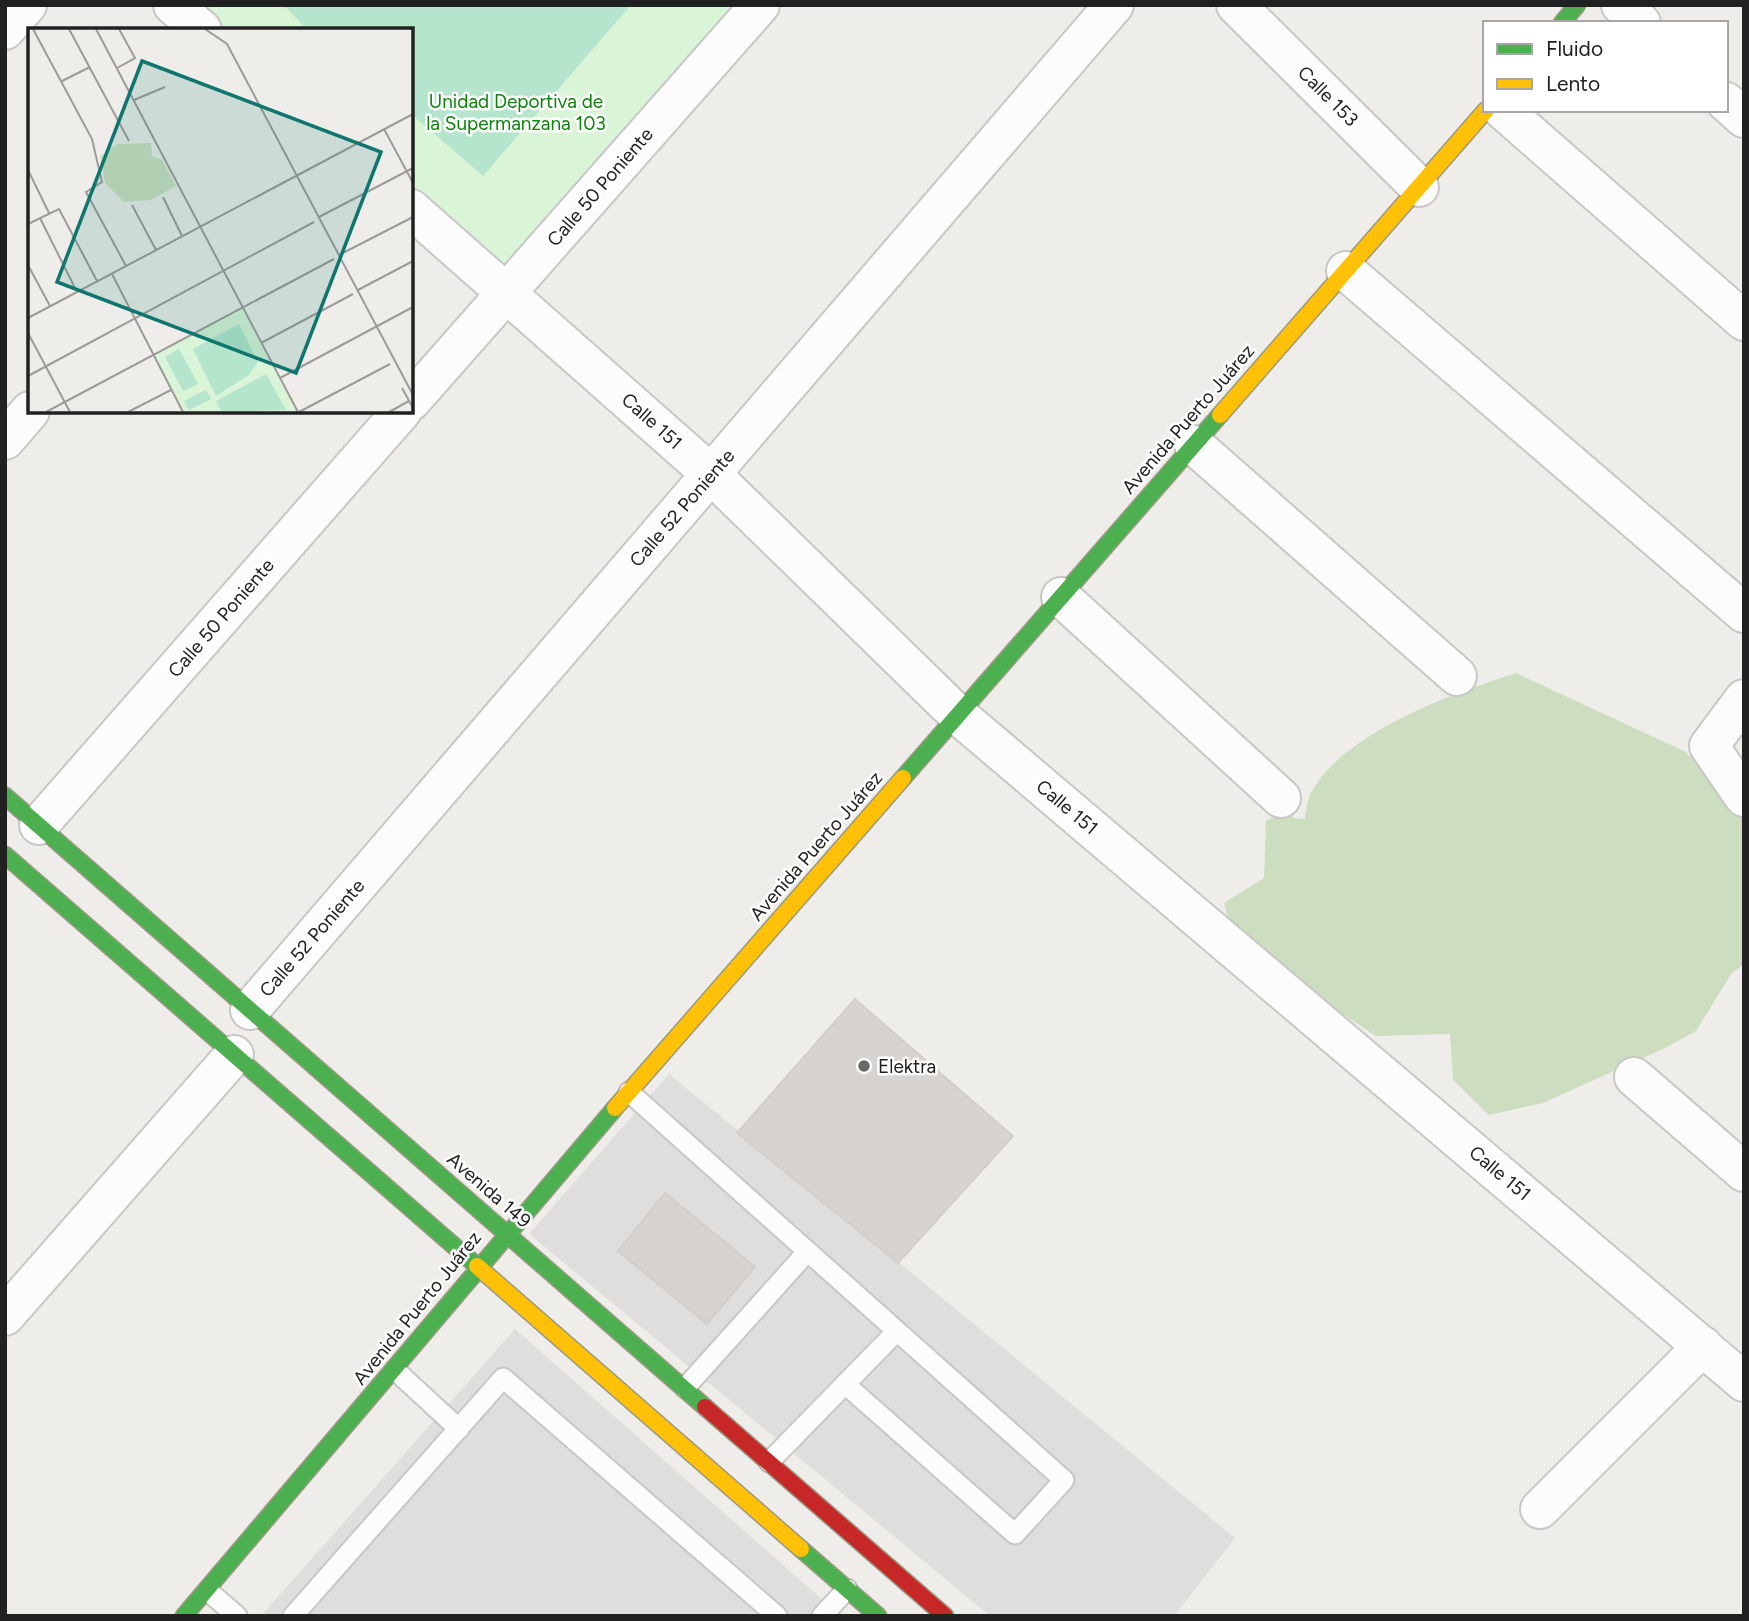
<svg xmlns="http://www.w3.org/2000/svg" width="1749" height="1621" font-family="Figtree,sans-serif">
  <style>
    .forest { fill: #cddec0 }
    .park { fill: #d9f4d6 }
    .pitch { fill: #b5e6cd }
    .parking { fill: #dfdedd }
    .building { fill: #d6d3d1; stroke: #d2cecb; stroke-width: 2 }
    .lines { fill: none; stroke-linecap: round; stroke-linejoin: round }
    .lane-casing { stroke: #c8c7c6; stroke-width: 23 }
    .street-casing { stroke: #c8c7c6; stroke-width: 42 }
    .fast-casing { stroke: #9a9982; stroke-width: 19 }
    .slow-casing { stroke: #9a9982; stroke-width: 19 }
    .jam-casing { stroke: #9a9982; stroke-width: 19 }
    .lane { stroke: #fdfcfc; stroke-width: 19 }
    .street { stroke: #fdfcfc; stroke-width: 38 }
    .fast { stroke: #4caf50; stroke-width: 16 }
    .slow { stroke: #ffc107; stroke-width: 16 }
    .jam { stroke: #c62828; stroke-width: 16 }
    .poi-dot { fill: #696867; stroke: #fff; stroke-width: 2.5 }
    .labels { text-anchor: middle; dominant-baseline: central; stroke-width: 5; stroke-linejoin: round; paint-order: stroke }
    .street-label { font-size: 19px; fill: #212121; stroke: #fff }
    .park-label { font-size: 19px; fill: #0c830b; stroke: #fff }
    .poi-label { font-size: 19px; fill: #212121; stroke: #fff; text-anchor: start }
    .inset-road { fill: none; stroke: #9d9b9a; stroke-width: 2 }
    .view { fill: #0f766e; fill-opacity: 0.15; stroke: #0f766e; stroke-width: 3.5 }
    .inset-edge { fill: none; stroke: #212121; stroke-width: 3.5 }
  </style>
  <rect width="100%" height="100%" fill="#efedea"/>
  <path class="forest" d="M 1516,673 L 1686,752 L 1744,819 L 1744,964 L 1731,974 L 1696,1031 L 1665,1048 L 1543,1103 L 1489,1115 L 1453,1080 L 1450,1034 L 1376,1036 L 1332,1007 L 1281,963 L 1254,949 L 1230,925 L 1224,903 L 1264,878 L 1266,821 L 1286,810 L 1294,818 L 1305,819 C 1306,811 1307,800 1311,793 C 1343,732 1454,693 1516,673 Z"/>
  <path class="park" d="M 188,5 L 750,5 L 507,282 L 411,199 L 411,30 L 216,30 Z"/>
  <path class="pitch" d="M 284,5 L 631,5 L 483,176 L 411,114 L 411,30 L 307,30 Z"/>
  <g class="parking">
    <path d="M 669,1074 L 1235,1538 L 1174,1616 L 990,1616 L 529,1234 Z"/>
    <path d="M 515,1329 L 841,1616 L 261,1616 Z"/>
  </g>
  <g class="building">
    <path d="M 855,999 L 1013,1136 L 898,1263 L 737,1133 Z"/>
    <path d="M 665,1193 L 755,1267 L 707,1324 L 618,1251 Z"/>
  </g>
  <g class="lines">
    <defs>
      <g id="lane">
        <path d="M 629,1092 L 1064,1480 L 1015,1534 L 845,1384"/>
        <path d="M 395,1370 L 459,1429"/>
        <path d="M 685,1388 L 807,1252"/>
        <path d="M 769,1462 L 897,1331"/>
        <path d="M 208,1591 L 237,1616"/>
        <path d="M 293,1616 L 503,1378 L 777,1616"/>
        <path d="M 822,1616 L 847,1589"/>
      </g>
      <g id="street">
        <path d="M 173,5 L 202,30"/>
        <path d="M 1236,5 L 1419,187"/>
        <path d="M 1621,5 L 1641,23"/>
        <path d="M 5,30 L 27,5"/>
        <path d="M 1726,102 L 1744,118"/>
        <path d="M 1503,110 L 1744,321"/>
        <path d="M 411,209 L 711,474 L 958,715 L 1744,1382"/>
        <path d="M 1346,271 L 1744,613"/>
        <path d="M 411,401 L 760,5"/>
        <path d="M 5,440 L 30,411"/>
        <path d="M 1194,445 L 1457,676"/>
        <path d="M 1061,597 L 1281,798"/>
        <path d="M 1744,699 L 1709,746 L 1744,797"/>
        <path d="M 39,825 L 402,411"/>
        <path d="M 250,1010 L 1114,5"/>
        <path d="M 1634,1077 L 1744,1172"/>
        <path d="M 5,1316 L 234,1055"/>
        <path d="M 1540,1509 L 1703,1346"/>
      </g>
      <g id="fast">
        <path d="M 1562,23 L 1577,5"/>
        <path d="M 903,778 L 1220,415"/>
        <path d="M 5,796 L 705,1407"/>
        <path d="M 5,855 L 477,1266"/>
        <path d="M 801,1549 L 878,1616"/>
        <path d="M 184,1616 L 615,1108"/>
      </g>
      <g id="slow">
        <path d="M 1220,415 L 1486,110"/>
        <path d="M 615,1108 L 903,778"/>
        <path d="M 477,1266 L 801,1549"/>
      </g>
      <path id="jam" d="M 705,1407 L 945,1616"/>
    </defs>
    <use href="#lane" class="lane-casing"/>
    <use href="#street" class="street-casing"/>
    <use href="#fast" class="fast-casing"/>
    <use href="#slow" class="slow-casing"/>
    <use href="#jam" class="jam-casing"/>
    <use href="#lane" class="lane"/>
    <use href="#street" class="street"/>
    <use href="#fast" class="fast"/>
    <use href="#slow" class="slow"/>
    <use href="#jam" class="jam"/>
  </g>
  <circle class="poi-dot" cx="864" cy="1066" r="7"/>
  <g class="labels">
    <g class="street-label">
      <text transform="translate(1328 96) rotate(45)">Calle 153</text>
      <text transform="translate(600 187) rotate(-49)">Calle 50 Poniente</text>
      <text transform="translate(1188 419) rotate(-49)">Avenida Puerto Juárez</text>
      <text transform="translate(652 421) rotate(42)">Calle 151</text>
      <text transform="translate(682 508) rotate(-49)">Calle 52 Poniente</text>
      <text transform="translate(221 618) rotate(-49)">Calle 50 Poniente</text>
      <text transform="translate(1067 807) rotate(40)">Calle 151</text>
      <text transform="translate(816 846) rotate(-49)">Avenida Puerto Juárez</text>
      <text transform="translate(312 938) rotate(-49)">Calle 52 Poniente</text>
      <text transform="translate(1500 1173) rotate(40)">Calle 151</text>
      <text transform="translate(489 1190) rotate(41)">Avenida 149</text>
      <text transform="translate(417 1308) rotate(-51)">Avenida Puerto Juárez</text>
    </g>
    <g class="park-label">
      <text x="516" y="101">Unidad Deportiva de<tspan x="516" dy="22">la Supermanzana 103</tspan></text>
    </g>
    <g class="poi-label">
      <text x="878" y="1066">Elektra</text>
    </g>
  </g>
  <g transform="translate(28 28)">
    <rect width="385" height="385" fill="#efedea"/>
    <path d="M 123,115 L 124,128 L 134,132 L 148,158 L 123,172 L 96,174 L 77,155 L 72,128 L 90,116 Z" fill="#cddec0"/>
    <path d="M 213,280 L 269,384 L 156,384 L 125,326 Z" fill="#d9f4d6"/>
    <path d="M 211,296 L 230,334 L 221,347 L 188,368 L 165,321 ZM 151,321 L 170,356 L 155,363 L 137,329 ZM 238,346 L 258,382 L 194,384 L 188,373 ZM 178,362 L 183,371 L 161,382 L 156,373 Z" fill="#b5e6cd"/>
    <path class="inset-road" d="M 5,1 L 64,111 L 74,154 L 58,164 L 98,238M 41,1 L 101,113M 68,1 L 270,384M 177,1 L 199,16 L 385,367M 89,40 L 107,30 L 91,1M 34,53 L 62,39M 106,72 L 137,59M 356,101 L 385,155M 0,142 L 21,185M 135,169 L 154,208M 104,177 L 128,222M 291,189 L 385,140M 12,190 L 49,264M 0,196 L 31,181 L 69,253M 311,227 L 385,189M 0,237 L 22,278M 84,246 L 155,384M 330,262 L 385,233M 0,290 L 385,86M 0,305 L 42,384M 233,315 L 325,266M 0,348 L 286,194M 252,350 L 385,279M 374,360 L 385,380M 18,384 L 306,231M 100,384 L 143,362M 271,384 L 362,336M 361,384 L 381,373"/>
    <path class="view" d="M 114,33 L 353,124 L 268,345 L 29,254 Z"/>
    <rect width="385" height="385" class="inset-edge"/>
  </g>
  <rect width="1749" height="1621" fill="none" stroke="#212121" stroke-width="14"/>
  <rect x="1483" y="21" width="245" height="91" fill="#ffffff" stroke="#a6a6a6" stroke-width="2"/>
  <rect x="1497" y="44" width="35" height="10" fill="#4caf50" stroke="#a6a6a6" stroke-width="2"/>
  <text x="1546" y="56" font-size="21" fill="#212121">Fluido</text>
  <rect x="1497" y="79" width="35" height="10" fill="#ffc107" stroke="#a6a6a6" stroke-width="2"/>
  <text x="1546" y="91" font-size="21" fill="#212121">Lento</text>
</svg>
